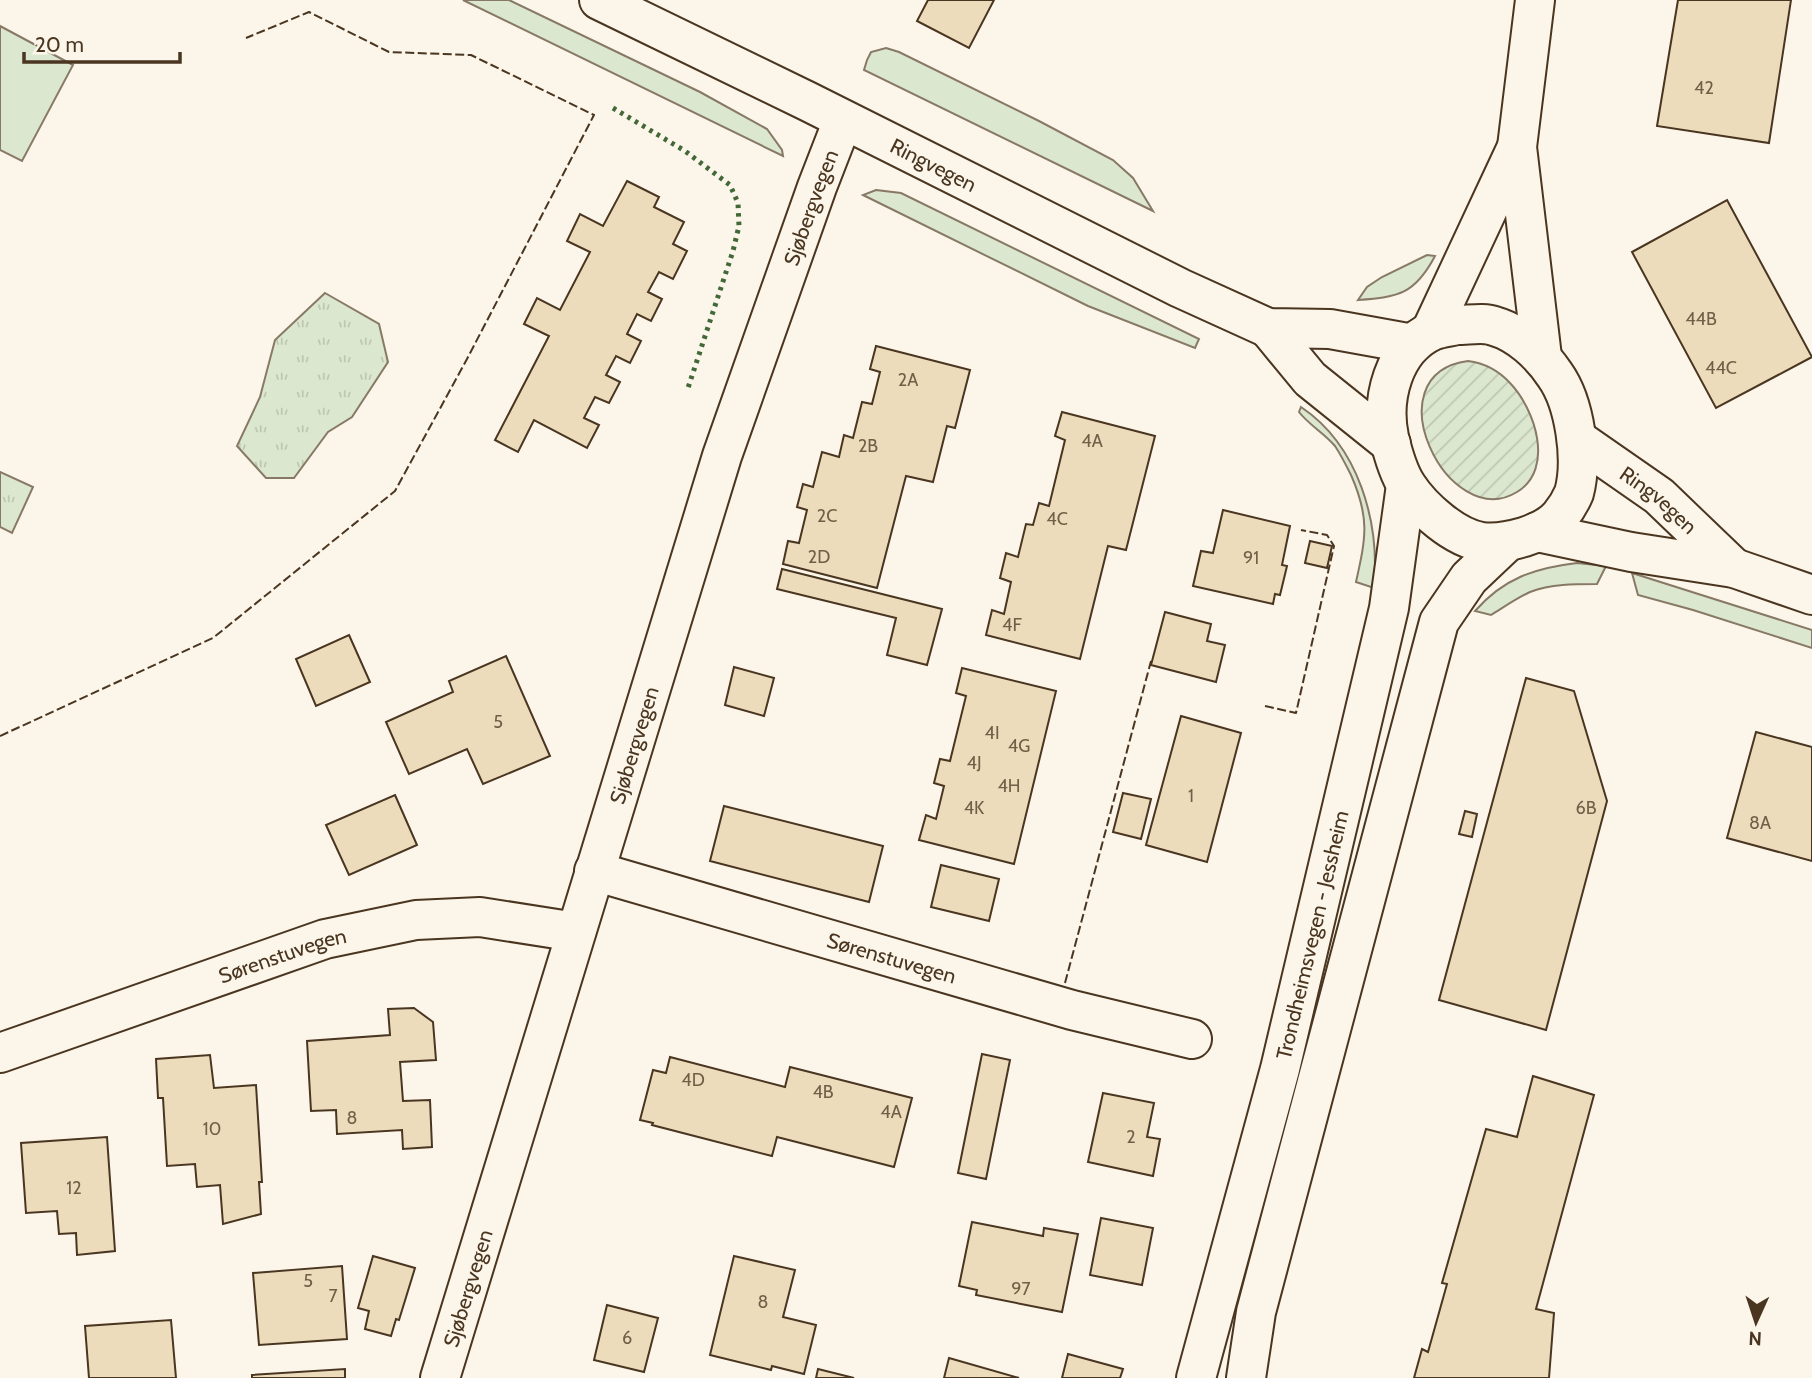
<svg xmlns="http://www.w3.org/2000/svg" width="1812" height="1378" font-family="Cabin,sans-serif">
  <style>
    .grass { fill: #dce7d0; stroke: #887966; stroke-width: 2 }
    .park { fill: url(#park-tufts); stroke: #887966; stroke-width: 2 }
    .garden { fill: url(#garden-furrows); stroke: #887966; stroke-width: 2 }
    .building { fill: #ecdcbc; stroke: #4a3520; stroke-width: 2 }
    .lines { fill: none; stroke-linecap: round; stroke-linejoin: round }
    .street-casing { stroke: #4a3520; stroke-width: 42 }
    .secondary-casing { stroke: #4a3520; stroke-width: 42 }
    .street { stroke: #fbf6e9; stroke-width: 38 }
    .secondary { stroke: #fbf6e9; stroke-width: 38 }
    .hedge { stroke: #436837; stroke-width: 5; stroke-dasharray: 3.5 5; stroke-linecap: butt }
    .fence { stroke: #4a3520; stroke-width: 2; stroke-dasharray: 9 3.5; stroke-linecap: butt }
    .labels { text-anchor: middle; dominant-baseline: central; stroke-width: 5; stroke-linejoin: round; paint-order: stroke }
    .number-label { font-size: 18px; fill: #725f47 }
    .street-label { font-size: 21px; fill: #4a3520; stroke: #fbf6e9 }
  </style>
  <defs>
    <pattern id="park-tufts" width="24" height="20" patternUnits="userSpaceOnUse" patternTransform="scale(1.75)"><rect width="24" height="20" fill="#dce7d0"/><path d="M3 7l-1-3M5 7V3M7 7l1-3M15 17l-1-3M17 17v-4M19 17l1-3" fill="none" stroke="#bec7b2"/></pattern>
    <pattern id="garden-furrows" width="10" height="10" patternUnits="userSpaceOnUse" patternTransform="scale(1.75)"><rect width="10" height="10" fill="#dce7d0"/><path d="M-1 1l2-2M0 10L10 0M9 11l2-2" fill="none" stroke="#bec7b2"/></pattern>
  </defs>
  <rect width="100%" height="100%" fill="#fbf6e9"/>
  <g class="grass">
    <path d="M 463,0 L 509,0 L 700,92 L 767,129 L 782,150 L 783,156 Z"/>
    <path d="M 0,26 L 73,65 L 22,161 L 0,150 Z"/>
    <path d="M 886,48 L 899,52 L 1039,121 L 1113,160 L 1133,178 L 1153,211 L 864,70 L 867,60 L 871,52 Z"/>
    <path d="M 876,190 L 901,193 L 1199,339 L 1195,348 L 1088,306 L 863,195 Z"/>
    <path d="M 1427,255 L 1435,256 C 1415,294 1399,297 1358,300 L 1367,287 L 1382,277 Z"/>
    <path d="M 1301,407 C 1359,446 1380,522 1374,588 L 1356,582 C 1366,537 1370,518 1351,475 C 1346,465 1341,455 1335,446 C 1324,433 1309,425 1299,412 Z"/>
    <path d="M 1577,563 L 1606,566 L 1597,584 C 1574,584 1551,584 1530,592 C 1517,598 1504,607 1491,615 L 1475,611 C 1504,578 1535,568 1577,563 Z"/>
    <path d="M 1632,573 L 1812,630 L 1812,648 L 1693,610 L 1638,595 Z"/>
  </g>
  <g class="park">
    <path d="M 325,293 L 379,324 L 388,362 L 352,417 L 328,432 L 294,478 L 266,478 L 237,446 L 260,397 L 275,340 Z"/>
    <path d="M 0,472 L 33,487 L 12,533 L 0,527 Z"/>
  </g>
  <path class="garden" d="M 1468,361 C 1484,363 1499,371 1510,383 C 1535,409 1555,469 1517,492 C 1448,534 1370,374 1468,361 Z"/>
  <g class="building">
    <path d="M 928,0 L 994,0 L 969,48 L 917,21 Z"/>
    <path d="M 1678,0 L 1791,0 L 1769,143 L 1657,126 Z"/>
    <path d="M 627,181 L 659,197 L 654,207 L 684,222 L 673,244 L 687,251 L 673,279 L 659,272 L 648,292 L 662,299 L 651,321 L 637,314 L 627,334 L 641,341 L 630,363 L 616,356 L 606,375 L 620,382 L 609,403 L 595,397 L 584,418 L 599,425 L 587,448 L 534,420 L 518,452 L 495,440 L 549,336 L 524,324 L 537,298 L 560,310 L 590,252 L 567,241 L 580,214 L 603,226 Z"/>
    <path d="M 1727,200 L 1812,357 L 1716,408 L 1632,252 Z"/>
    <path d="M 876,346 L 970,370 L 955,428 L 947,426 L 933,482 L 906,476 L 877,588 L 783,564 L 788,541 L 799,543 L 807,510 L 797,507 L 803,484 L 813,487 L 822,452 L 839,457 L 844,435 L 853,438 L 862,402 L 872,404 L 880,372 L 870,369 Z"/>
    <path d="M 1062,412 L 1155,436 L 1126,550 L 1108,546 L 1080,659 L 986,635 L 992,610 L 1004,614 L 1011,582 L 1000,578 L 1006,553 L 1018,557 L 1026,524 L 1033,525 L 1039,503 L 1049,506 L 1065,440 L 1055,436 Z"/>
    <path d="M 1223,510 L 1290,526 L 1282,565 L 1287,566 L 1280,595 L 1275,594 L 1273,604 L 1193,586 L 1201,551 L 1213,553 Z"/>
    <path d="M 1310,541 L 1332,546 L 1327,568 L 1305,563 Z"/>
    <path d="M 782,569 L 942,609 L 927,665 L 887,655 L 896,618 L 777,589 Z"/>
    <path d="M 1165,612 L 1211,624 L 1207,641 L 1225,645 L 1216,682 L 1151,665 Z"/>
    <path d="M 349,635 L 370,682 L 316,706 L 296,659 Z"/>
    <path d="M 506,656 L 550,756 L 483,784 L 467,749 L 409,774 L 386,722 L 453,692 L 449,681 Z"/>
    <path d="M 734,667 L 774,678 L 764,716 L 725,705 Z"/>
    <path d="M 962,668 L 1056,691 L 1014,864 L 919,840 L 926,815 L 936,819 L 944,786 L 934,783 L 940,759 L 950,761 L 966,696 L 956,693 Z"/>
    <path d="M 1526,678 L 1574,691 L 1607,801 L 1546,1030 L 1439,1000 Z"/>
    <path d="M 1181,716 L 1241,733 L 1207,862 L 1146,845 Z"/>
    <path d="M 1756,732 L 1812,747 L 1812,861 L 1727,838 Z"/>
    <path d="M 1123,793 L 1151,799 L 1141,839 L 1113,832 Z"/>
    <path d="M 395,795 L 417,845 L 349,875 L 326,825 Z"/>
    <path d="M 724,806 L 883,846 L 869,902 L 710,861 Z"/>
    <path d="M 1465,811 L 1477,814 L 1472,837 L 1459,834 Z"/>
    <path d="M 941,865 L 999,879 L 989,921 L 931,907 Z"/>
    <path d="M 414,1008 L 433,1022 L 436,1060 L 400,1062 L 403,1101 L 430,1100 L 432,1147 L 403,1149 L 402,1130 L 337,1134 L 336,1110 L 311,1111 L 307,1041 L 390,1035 L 388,1009 Z"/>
    <path d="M 982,1054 L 1010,1060 L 986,1179 L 958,1173 Z"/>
    <path d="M 210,1055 L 214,1088 L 256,1085 L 262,1182 L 259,1182 L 261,1214 L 223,1224 L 220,1185 L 197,1187 L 195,1164 L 167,1166 L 163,1098 L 158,1098 L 156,1059 Z"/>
    <path d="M 670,1057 L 785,1087 L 790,1067 L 912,1098 L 894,1167 L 777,1137 L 772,1156 L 652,1125 L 653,1123 L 640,1120 L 653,1070 L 666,1073 Z"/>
    <path d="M 1533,1076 L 1594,1095 L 1536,1309 L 1554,1313 L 1549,1378 L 1414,1378 L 1422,1349 L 1428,1352 L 1447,1284 L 1442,1283 L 1486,1129 L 1517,1137 Z"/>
    <path d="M 1103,1093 L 1154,1103 L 1147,1137 L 1160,1139 L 1153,1176 L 1088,1162 Z"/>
    <path d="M 107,1137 L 115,1251 L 77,1255 L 76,1233 L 59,1234 L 57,1211 L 26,1213 L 21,1143 Z"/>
    <path d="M 1101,1218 L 1153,1228 L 1142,1285 L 1090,1275 Z"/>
    <path d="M 972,1222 L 1043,1236 L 1044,1228 L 1078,1234 L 1062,1312 L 976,1295 L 977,1290 L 959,1286 Z"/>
    <path d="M 373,1256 L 415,1268 L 399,1320 L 396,1319 L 391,1336 L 365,1329 L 369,1311 L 358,1308 Z"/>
    <path d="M 734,1256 L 795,1270 L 783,1317 L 816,1325 L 804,1374 L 772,1366 L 771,1370 L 710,1355 Z"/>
    <path d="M 342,1266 L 347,1339 L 259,1345 L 253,1273 Z"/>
    <path d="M 607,1305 L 658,1318 L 644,1372 L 594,1360 Z"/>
    <path d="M 171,1320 L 176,1378 L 89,1378 L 85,1326 Z"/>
    <path d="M 1068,1354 L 1123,1369 L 1120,1378 L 1062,1378 Z"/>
    <path d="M 949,1358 L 1019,1378 L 944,1378 Z"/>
    <path d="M 345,1369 L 345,1378 L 252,1378 L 252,1375 Z"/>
    <path d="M 818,1369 L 854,1378 L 816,1378 Z"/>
  </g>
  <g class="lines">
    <defs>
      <g id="street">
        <path id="s1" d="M 594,871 L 1072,1010 L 1192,1039"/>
        <path id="s2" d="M 0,1053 L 325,939 L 416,920 L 480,917 L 576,932"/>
        <path id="s3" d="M 440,1378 L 722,456 L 817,187 L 843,120"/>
      </g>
      <g id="secondary">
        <path id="s4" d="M 599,0 L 807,101 L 1180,288 L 1268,328 L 1330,329 L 1413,344"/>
        <path d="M 1535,0 L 1517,147 L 1542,357"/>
        <path d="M 1457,325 C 1469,325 1484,322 1494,326 C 1519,333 1541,354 1555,375 C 1575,403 1583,460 1574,493 C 1571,500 1565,510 1560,516 C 1552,526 1536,533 1524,537 C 1510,541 1497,544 1482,542 C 1455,538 1422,509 1407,486 C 1398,472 1393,454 1389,437 C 1381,399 1393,349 1432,331 C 1439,328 1449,327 1457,325 Z"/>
        <path d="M 1268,328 L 1310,379 L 1391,444"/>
        <path d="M 1431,331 L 1517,147"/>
        <path id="s5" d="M 1577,439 L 1659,496 L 1734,568"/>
        <path d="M 1537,532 L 1631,552 L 1734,568 L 1812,595"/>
        <path id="s6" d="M 1196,1378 L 1280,1069 L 1389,608 L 1406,485"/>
        <path d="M 1246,1378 L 1256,1312 L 1439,622 L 1469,578 L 1507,542"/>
      </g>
    </defs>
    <use href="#street" class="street-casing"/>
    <use href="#secondary" class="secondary-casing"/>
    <use href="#street" class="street"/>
    <use href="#secondary" class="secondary"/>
    <path class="hedge" d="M 613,108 L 685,151 L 730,185 L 738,203 L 739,226 L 733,251 L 688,388"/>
    <g class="fence">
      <path d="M 1265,706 L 1296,713 L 1334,546 L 1327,535 L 1301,530"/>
      <path d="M 0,736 L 213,638 L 395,491 L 467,359 L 594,115 L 471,55 L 389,52 L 309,12 L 246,38"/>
      <path d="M 1065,983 L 1151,661"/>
    </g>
  </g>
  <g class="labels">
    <g class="number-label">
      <text x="1704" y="88">42</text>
      <text x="1701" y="319">44B</text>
      <text x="1721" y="368">44C</text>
      <text x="908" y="380">2A</text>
      <text x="1092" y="441">4A</text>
      <text x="868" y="446">2B</text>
      <text x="827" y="516">2C</text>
      <text x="1057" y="519">4C</text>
      <text x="819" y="557">2D</text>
      <text x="1251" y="558">91</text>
      <text x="1012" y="625">4F</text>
      <text x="498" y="722">5</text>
      <text x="992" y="733">4I</text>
      <text x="1019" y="746">4G</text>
      <text x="974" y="763">4J</text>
      <text x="1009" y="786">4H</text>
      <text x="1191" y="796">1</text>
      <text x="974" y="808">4K</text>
      <text x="1586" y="808">6B</text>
      <text x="1760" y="823">8A</text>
      <text x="693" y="1080">4D</text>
      <text x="823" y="1092">4B</text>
      <text x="891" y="1112">4A</text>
      <text x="352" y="1118">8</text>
      <text x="212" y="1129">10</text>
      <text x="1131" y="1137">2</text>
      <text x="74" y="1188">12</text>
      <text x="308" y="1281">5</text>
      <text x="1021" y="1289">97</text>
      <text x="333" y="1296">7</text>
      <text x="763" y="1302">8</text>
      <text x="627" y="1338">6</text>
    </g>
    <g class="street-label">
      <text stroke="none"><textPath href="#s4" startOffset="373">Ringvegen</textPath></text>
      <text stroke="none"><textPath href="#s3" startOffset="1228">Sjøbergvegen</textPath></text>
      <text stroke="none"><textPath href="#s5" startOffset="102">Ringvegen</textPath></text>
      <text stroke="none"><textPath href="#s3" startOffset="662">Sjøbergvegen</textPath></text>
      <text stroke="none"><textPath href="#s6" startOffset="458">Trondheimsvegen - Jessheim</textPath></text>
      <text stroke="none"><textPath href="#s2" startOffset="299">Sørenstuvegen</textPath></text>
      <text stroke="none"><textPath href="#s1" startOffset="310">Sørenstuvegen</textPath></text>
      <text stroke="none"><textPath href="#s3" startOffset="94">Sjøbergvegen</textPath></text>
    </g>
  </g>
  <g transform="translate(1756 1322) rotate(183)" stroke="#fbf6e9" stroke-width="5" paint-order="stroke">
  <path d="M0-5L12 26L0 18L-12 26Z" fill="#4a3520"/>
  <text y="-10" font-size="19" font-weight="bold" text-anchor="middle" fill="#4a3520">N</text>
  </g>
  <path d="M24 52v10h156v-10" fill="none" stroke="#4a3520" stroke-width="3.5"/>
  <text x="35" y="52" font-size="21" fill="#4a3520" stroke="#fbf6e9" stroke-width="5" paint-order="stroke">20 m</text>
</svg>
